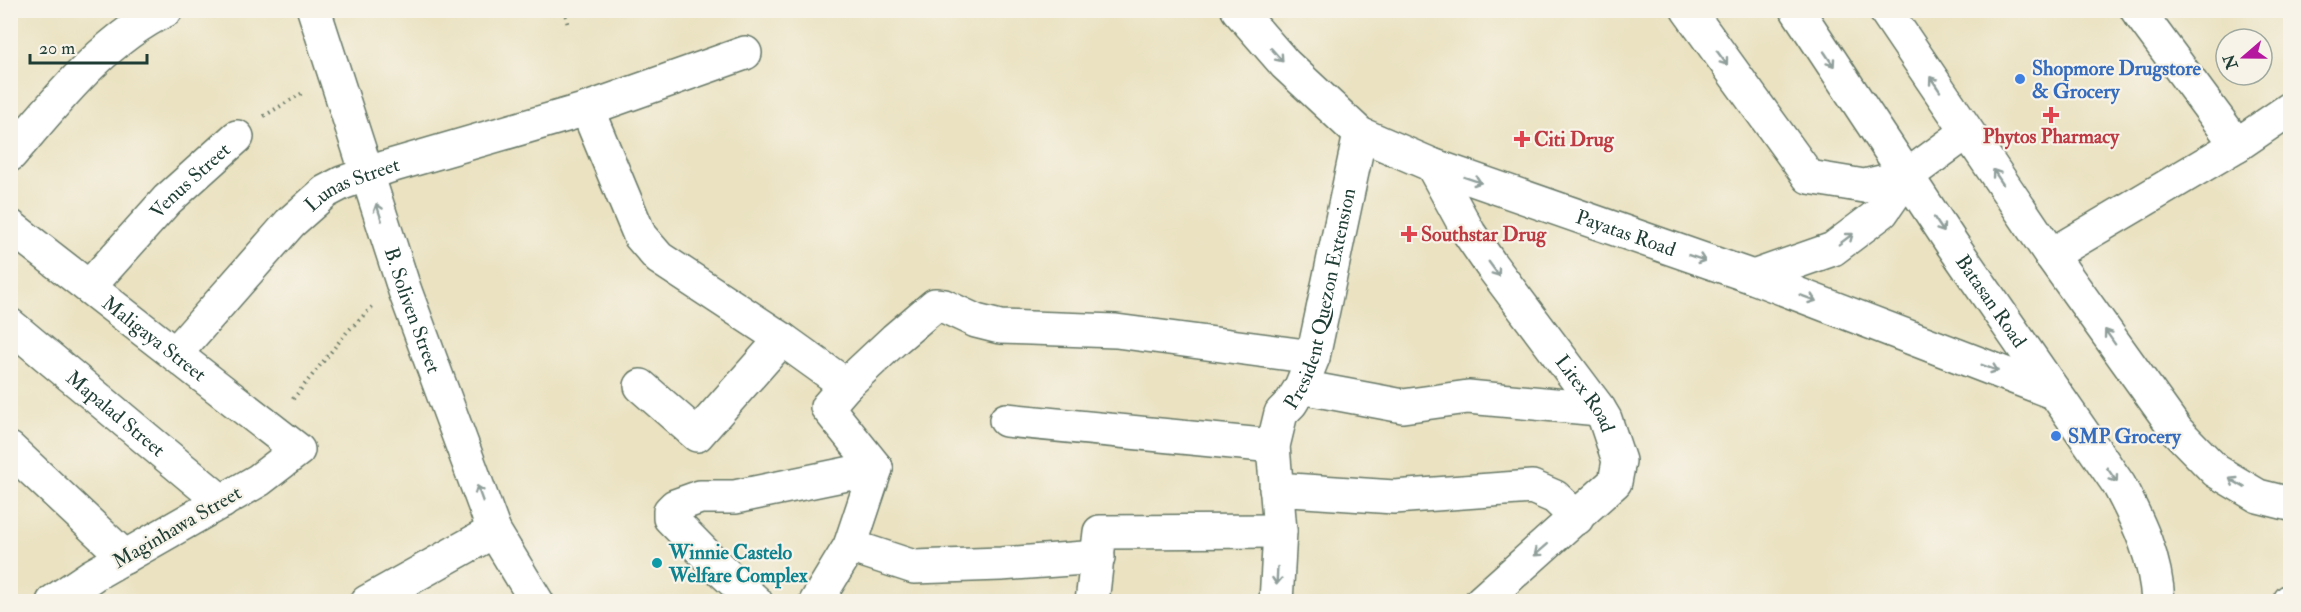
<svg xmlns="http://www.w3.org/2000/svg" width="2301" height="612" font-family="'IM FELL Double Pica',serif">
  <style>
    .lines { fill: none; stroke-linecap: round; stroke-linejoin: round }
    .minor-casing { stroke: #667765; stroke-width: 36 }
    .major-casing { stroke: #667765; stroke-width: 36 }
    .path { stroke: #667765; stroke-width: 4; stroke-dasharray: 1.5 4.5; stroke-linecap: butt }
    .minor { stroke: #fff; stroke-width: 33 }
    .major { stroke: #fff; stroke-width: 33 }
    .oneway { stroke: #8f9e9a }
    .shop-dot { fill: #3f7fe0; stroke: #f7f3e8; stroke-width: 2 }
    .health-dot { fill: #e0444e; stroke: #f7f3e8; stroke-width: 2 }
    .culture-dot { fill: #0f9aa8; stroke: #f7f3e8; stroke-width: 2 }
    .labels { text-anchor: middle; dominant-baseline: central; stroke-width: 4.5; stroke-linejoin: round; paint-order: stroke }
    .shop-label { font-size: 20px; font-weight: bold; fill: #366cbe; stroke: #f7f3e8; text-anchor: start }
    .health-label { font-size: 20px; font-weight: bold; fill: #be3a42; stroke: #f7f3e8; text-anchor: start }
    .street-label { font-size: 20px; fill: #1f3d34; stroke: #f7f3e8 }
    .culture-label { font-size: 20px; font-weight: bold; fill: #0d838f; stroke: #f7f3e8; text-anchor: start }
  </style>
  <rect width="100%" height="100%" fill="#f7f3e8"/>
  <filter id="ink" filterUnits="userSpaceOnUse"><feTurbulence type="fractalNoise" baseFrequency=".0167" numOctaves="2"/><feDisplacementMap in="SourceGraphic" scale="12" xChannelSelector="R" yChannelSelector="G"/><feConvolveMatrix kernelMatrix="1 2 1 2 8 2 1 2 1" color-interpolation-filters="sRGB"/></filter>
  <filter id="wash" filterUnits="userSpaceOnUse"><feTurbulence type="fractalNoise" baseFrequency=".008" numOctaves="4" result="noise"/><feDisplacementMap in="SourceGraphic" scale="24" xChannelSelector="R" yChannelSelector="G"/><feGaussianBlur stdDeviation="1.35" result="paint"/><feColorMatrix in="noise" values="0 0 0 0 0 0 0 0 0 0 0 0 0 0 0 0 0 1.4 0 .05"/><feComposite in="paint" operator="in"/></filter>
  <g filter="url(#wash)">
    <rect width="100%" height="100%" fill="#eae2c1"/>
  </g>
  <g filter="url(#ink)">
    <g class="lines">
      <defs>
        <g id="minor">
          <path d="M 1688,10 L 1809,177 L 1864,186 L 1907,176"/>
          <path d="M 2137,10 L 2237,145"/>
          <path d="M 745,53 L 587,109 L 640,236 L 659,258 L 782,339 L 846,385"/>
          <path id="s1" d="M 1432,165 L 1469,233 L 1491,265 L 1599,409 L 1605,419 L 1619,461 L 1615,482 L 1481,602"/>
          <path id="s2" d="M 10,226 L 298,450 L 259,480 L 93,575 L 53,602"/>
          <path d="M 2051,255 L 2237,145 L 2290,109"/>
          <path id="s3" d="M 89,287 L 167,200 L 237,137"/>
          <path id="s4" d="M 10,325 L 222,502"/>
          <path id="s5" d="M 175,354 L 290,223 L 325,192 L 342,183 L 387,167 L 587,109"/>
          <path d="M 641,386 L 697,435 L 782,339"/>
          <path d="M 1301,387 L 1403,406 L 1468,397 L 1599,409"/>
          <path d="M 1006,420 L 1273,446"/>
          <path d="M 10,449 L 125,557"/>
          <path d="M 876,468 L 827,407 L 846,385 L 895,339 L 935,305 L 944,306 L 976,321 L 1000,327 L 1116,331 L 1313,357"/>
          <path d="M 1276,489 L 1394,497 L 1532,487 L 1555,497 L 1577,518"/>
          <path d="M 850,546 L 914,567 L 1001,564 L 1098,557"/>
          <path d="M 367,602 L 494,531"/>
          <path d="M 756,602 L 719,568 L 670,518 L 670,511 L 675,506 L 700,497 L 735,497 L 876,468"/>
          <path d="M 816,602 L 850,546 L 876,468"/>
          <path d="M 1092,602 L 1100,532 L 1280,531"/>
          <path id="s6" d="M 1276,602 L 1280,531 L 1273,446 L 1281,413 L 1291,403 L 1301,387 L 1313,357 L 1360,134"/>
        </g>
        <g id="major">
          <path id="s7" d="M 314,10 L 405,291 L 494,531 L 537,602"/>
          <path id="s8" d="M 1238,10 L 1285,64 L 1360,134 L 1432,165 L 1753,277 L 2055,393"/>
          <path id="s9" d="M 1797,10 L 1952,244 L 2119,485 C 2139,523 2156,558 2158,602"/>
          <path d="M 1885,10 L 2051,255 L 2177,431 L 2216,471 L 2258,496 L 2290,504"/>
          <path d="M 10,155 C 55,103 103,40 166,10"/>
          <path d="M 1753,277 L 1833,249 L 1882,212 L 1907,176 L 1967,132"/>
          <path d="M 2290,602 L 2290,601"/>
        </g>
      </defs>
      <use href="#minor" class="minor-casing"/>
      <use href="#major" class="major-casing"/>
      <g class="path">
        <path d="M 564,10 L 568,25"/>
        <path d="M 264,116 L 304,92"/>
        <path d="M 293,399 L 347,332 L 372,307"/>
      </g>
      <use href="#minor" class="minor"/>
      <use href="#major" class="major"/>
    </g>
    <defs><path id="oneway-shaft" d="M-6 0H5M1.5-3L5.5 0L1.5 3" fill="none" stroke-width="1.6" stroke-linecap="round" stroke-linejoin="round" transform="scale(1.5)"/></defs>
    <g class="oneway">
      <use href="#oneway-shaft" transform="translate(1277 55) rotate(49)"/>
      <use href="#oneway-shaft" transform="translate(1722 58) rotate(54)"/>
      <use href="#oneway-shaft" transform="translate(1829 59) rotate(56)"/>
      <use href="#oneway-shaft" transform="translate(1935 84) rotate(-124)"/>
      <use href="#oneway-shaft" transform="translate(1998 177) rotate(-124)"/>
      <use href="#oneway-shaft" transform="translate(1473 180) rotate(19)"/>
      <use href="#oneway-shaft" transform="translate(379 212) rotate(-108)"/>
      <use href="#oneway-shaft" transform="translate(1939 225) rotate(56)"/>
      <use href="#oneway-shaft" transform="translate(1846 239) rotate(-37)"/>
      <use href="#oneway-shaft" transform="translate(1697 258) rotate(19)"/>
      <use href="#oneway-shaft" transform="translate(1494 269) rotate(54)"/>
      <use href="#oneway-shaft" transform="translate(1808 298) rotate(21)"/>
      <use href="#oneway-shaft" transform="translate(2110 337) rotate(-125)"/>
      <use href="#oneway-shaft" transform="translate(1990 368) rotate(21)"/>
      <use href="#oneway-shaft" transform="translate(2112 475) rotate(55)"/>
      <use href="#oneway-shaft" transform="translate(2237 483) rotate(-149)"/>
      <use href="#oneway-shaft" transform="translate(480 494) rotate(-110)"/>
      <use href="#oneway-shaft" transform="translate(1541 550) rotate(139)"/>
      <use href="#oneway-shaft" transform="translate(1277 576) rotate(93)"/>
    </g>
  </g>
  <g class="shop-dot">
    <circle cx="2020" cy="79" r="6"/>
    <circle cx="2056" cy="436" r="6"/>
  </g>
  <g class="health-dot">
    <path d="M2048 106h6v6h6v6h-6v6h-6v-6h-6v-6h6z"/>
    <path d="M1519 130h6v6h6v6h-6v6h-6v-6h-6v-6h6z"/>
    <path d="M1406 225h6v6h6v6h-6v6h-6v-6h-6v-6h6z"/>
  </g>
  <circle class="culture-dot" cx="657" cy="563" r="6"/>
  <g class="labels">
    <g class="shop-label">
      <text x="2032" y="68">Shopmore Drugstore<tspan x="2032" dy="23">&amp; Grocery</tspan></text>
      <text x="2068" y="436">SMP Grocery</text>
    </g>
    <g class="health-label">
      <text x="2051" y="136" text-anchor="middle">Phytos Pharmacy</text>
      <text x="1534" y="139">Citi Drug</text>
      <text x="1421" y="234">Southstar Drug</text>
    </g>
    <g class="street-label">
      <text stroke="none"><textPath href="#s3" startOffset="147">Venus Street</textPath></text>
      <text stroke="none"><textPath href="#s5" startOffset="249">Lunas Street</textPath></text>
      <text stroke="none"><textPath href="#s8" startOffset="458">Payatas Road</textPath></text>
      <text stroke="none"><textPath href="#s6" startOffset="314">President Quezon Extension</textPath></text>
      <text stroke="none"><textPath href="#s9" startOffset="350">Batasan Road</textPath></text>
      <text stroke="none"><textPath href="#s7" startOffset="316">B. Soliven Street</textPath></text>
      <text stroke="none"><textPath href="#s2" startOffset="183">Maligaya Street</textPath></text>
      <text stroke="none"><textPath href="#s1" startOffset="276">Litex Road</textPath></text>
      <text stroke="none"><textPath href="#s4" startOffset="138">Mapalad Street</textPath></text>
      <text transform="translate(177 527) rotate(-30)">Maginhawa Street</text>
    </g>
    <g class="culture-label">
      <text x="669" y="552">Winnie Castelo<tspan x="669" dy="23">Welfare Complex</tspan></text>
    </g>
  </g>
  <rect width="2301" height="612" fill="none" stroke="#f7f3e8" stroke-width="36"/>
  <g transform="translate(2244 57) rotate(250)"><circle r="28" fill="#f7f3e8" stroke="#a1aaa0" stroke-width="1.5"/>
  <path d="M0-4.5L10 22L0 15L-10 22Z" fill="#b5179e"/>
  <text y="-9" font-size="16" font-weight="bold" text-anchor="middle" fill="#1f3d34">N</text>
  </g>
  <path d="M30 54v9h117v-9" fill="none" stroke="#1f3d34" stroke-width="3"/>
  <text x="39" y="54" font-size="18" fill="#1f3d34" stroke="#f7f3e8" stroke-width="4.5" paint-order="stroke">20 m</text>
</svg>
